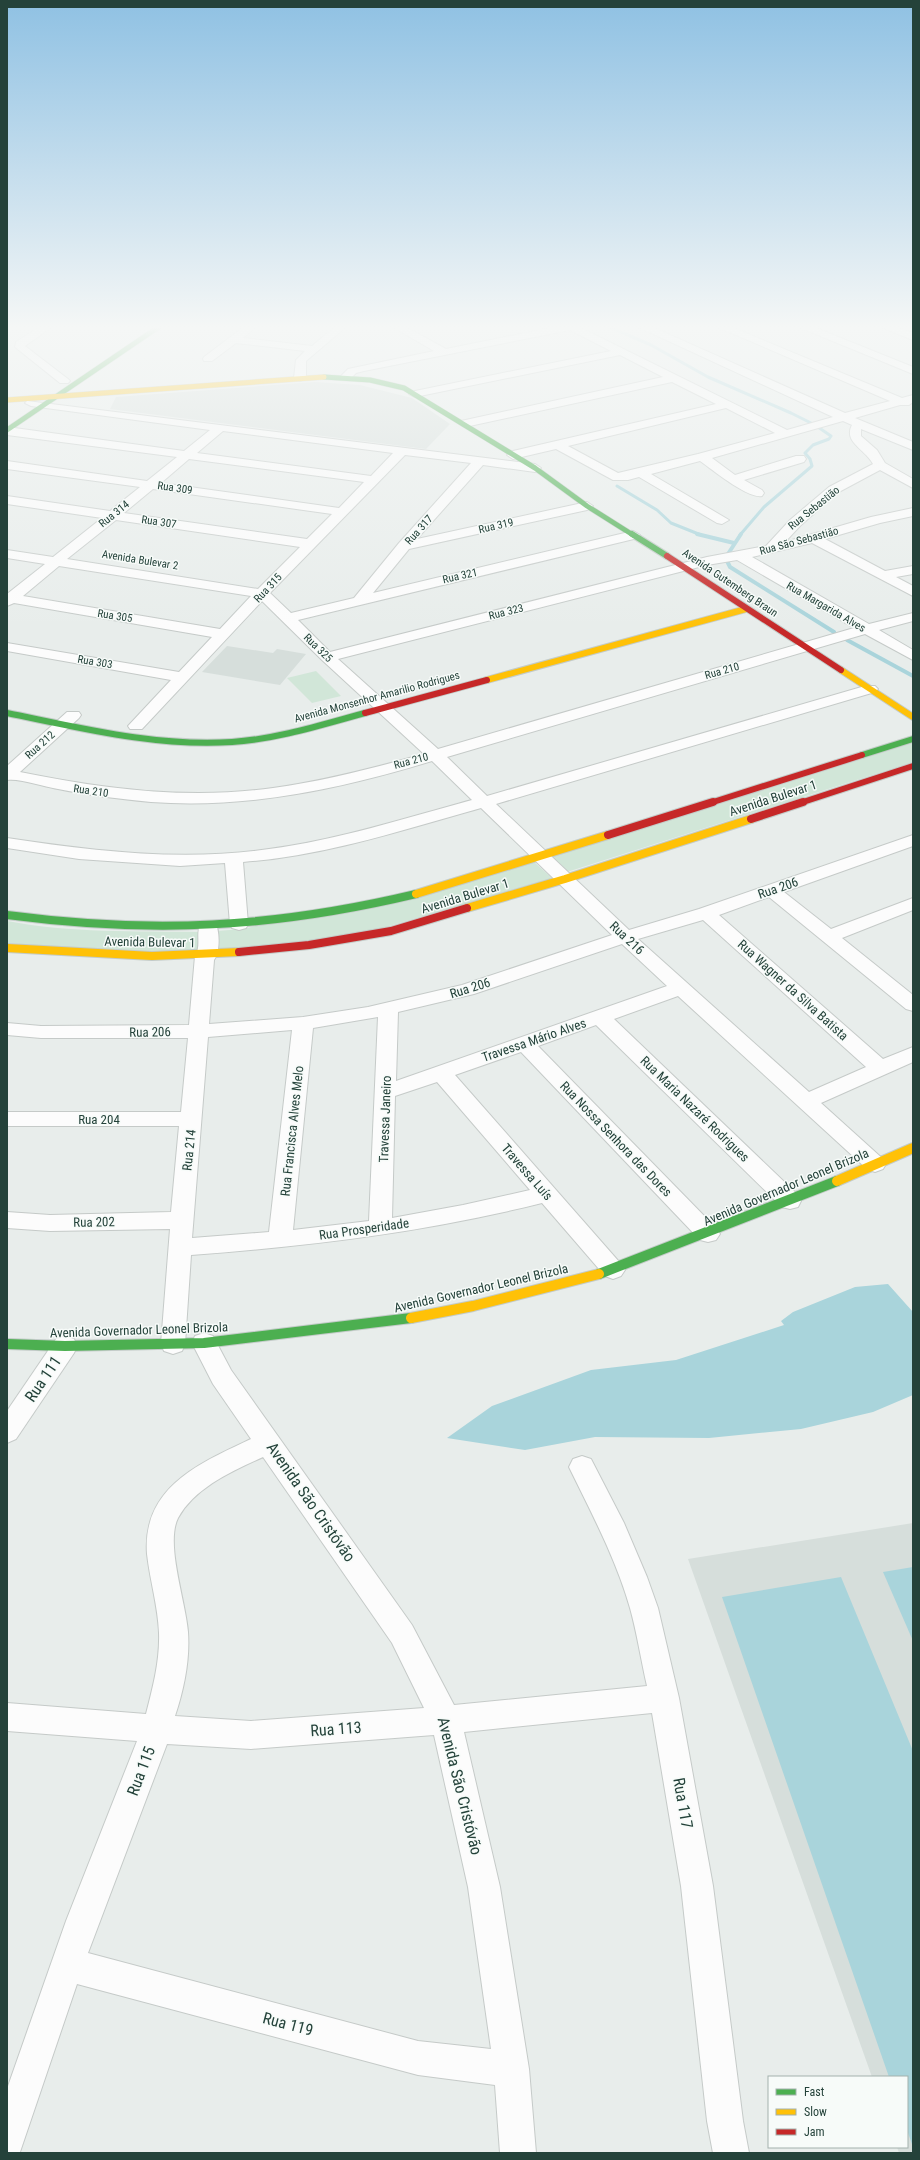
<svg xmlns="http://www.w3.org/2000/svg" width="920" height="2160" font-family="'Roboto Condensed',sans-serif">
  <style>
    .built { fill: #d6dedb }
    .green { fill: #d1e6d8 }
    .water { fill: #a9d4db }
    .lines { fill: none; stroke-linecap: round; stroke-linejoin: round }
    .stream-far1 { stroke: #a9d4db; stroke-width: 3 }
    .stream { stroke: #a9d4db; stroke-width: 4 }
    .street-casing { stroke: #c5cac8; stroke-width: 2 }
    .fast-far3-casing { stroke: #c3cbc8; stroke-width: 6 }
    .fast-far2-casing { stroke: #c3cbc8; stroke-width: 8 }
    .fast-far1-casing { stroke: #c3cbc8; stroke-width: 10 }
    .fast-casing { stroke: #c3cbc8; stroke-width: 12 }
    .slow-far3-casing { stroke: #c3cbc8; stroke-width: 6 }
    .slow-far2-casing { stroke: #c3cbc8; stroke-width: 8 }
    .slow-far1-casing { stroke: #c3cbc8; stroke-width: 10 }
    .slow-casing { stroke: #c3cbc8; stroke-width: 12 }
    .jam-far1-casing { stroke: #c3cbc8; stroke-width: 8 }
    .jam-casing { stroke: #c3cbc8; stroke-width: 10 }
    .street { fill: #fcfcfc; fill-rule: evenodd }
    .fast-far3 { stroke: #4caf50; stroke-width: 5 }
    .fast-far2 { stroke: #4caf50; stroke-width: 6 }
    .fast-far1 { stroke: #4caf50; stroke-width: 8 }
    .fast { stroke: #4caf50; stroke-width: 10 }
    .slow-far3 { stroke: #ffc107; stroke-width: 5 }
    .slow-far2 { stroke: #ffc107; stroke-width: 6 }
    .slow-far1 { stroke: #ffc107; stroke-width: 8 }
    .slow { stroke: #ffc107; stroke-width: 10 }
    .jam-far1 { stroke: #c62828; stroke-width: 6 }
    .jam { stroke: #c62828; stroke-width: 8 }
    .labels { text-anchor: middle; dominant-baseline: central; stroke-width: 3; stroke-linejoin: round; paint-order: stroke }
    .far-street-label { font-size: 11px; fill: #24423a; stroke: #f7fbf9 }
    .street-label { font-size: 13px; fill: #24423a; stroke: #f7fbf9 }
    .near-street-label { font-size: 16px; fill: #24423a; stroke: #f7fbf9 }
  </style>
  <rect width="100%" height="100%" fill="#e8edeb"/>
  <g class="built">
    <path d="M 315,382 L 360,385 L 412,398 L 450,424 L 426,449 L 110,409 L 116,397 Z"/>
    <path d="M 227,646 L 273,653 L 277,649 L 306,654 L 280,685 L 202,672 Z"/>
    <path d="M 913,1523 L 913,2153 L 899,2153 L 897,2147 L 907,2147 L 907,2077 L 872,2077 L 688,1559 Z"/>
  </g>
  <g class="green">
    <path d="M 316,671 L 341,696 L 312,703 L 287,678 Z"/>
    <path d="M 913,743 L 913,762 L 567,872 L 551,857 Z"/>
    <path d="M 534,862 L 552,878 L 379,929 L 306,941 L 218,950 L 217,931 L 243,929 Z"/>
    <path d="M 7,921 C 70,933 136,931 200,932 L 197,951 L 114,951 L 7,943 Z"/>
  </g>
  <g class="water">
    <path d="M 888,1284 L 913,1312 L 913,1395 L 873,1412 L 801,1429 L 709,1438 L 595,1437 L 525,1450 L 447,1438 L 492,1406 L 591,1370 L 676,1360 L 784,1325 L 781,1321 L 793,1312 L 855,1287 Z"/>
    <path d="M 913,1567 L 913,1641 L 883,1572 Z"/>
    <path d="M 841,1577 L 913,1751 L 913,2147 L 907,2130 L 907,2077 L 889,2077 L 722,1597 Z"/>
  </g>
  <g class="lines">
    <g class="stream-far1">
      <path d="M 607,326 L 651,345 L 708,377 L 791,413 L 815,425 L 831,436 L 829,439 L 813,445 L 805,453 L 810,459 L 812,466 L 764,507 L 740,535"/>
      <path d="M 617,486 L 657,510 L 671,523 L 701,535"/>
    </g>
    <g class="stream">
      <path d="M 697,534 L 734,543"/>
      <path d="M 726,557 L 741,534"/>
      <path d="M 726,559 L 730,567 L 834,632"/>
      <path d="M 847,640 L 913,676"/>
    </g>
    <defs>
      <g id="street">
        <path d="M 41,326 L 53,326 L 25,346 L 68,379 L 70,381 L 68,383 L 60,383 L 15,347 L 16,342 Z"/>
        <path d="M 245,326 L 257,326 L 243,338 L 312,346 L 336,326 L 347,326 L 306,361 L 306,378 L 300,381 L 294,378 L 296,360 L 305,351 L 236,343 L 212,361 L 204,361 L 203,359 L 204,357 Z"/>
        <path d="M 391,326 L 404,326 L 446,349 L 560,326 L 577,326 L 787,430 L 833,417 L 636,326 L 650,326 L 845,413 L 890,401 L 715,326 L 729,326 L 902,398 L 913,395 L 913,402 L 909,405 L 900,405 L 855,418 L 913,442 L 913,450 L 861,429 L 861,436 L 877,450 L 885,463 L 913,479 L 913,488 L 880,470 L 837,493 L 800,526 L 785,542 L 871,517 L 913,508 L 913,516 L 880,523 L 825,539 L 885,571 L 913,566 L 913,574 L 896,577 L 913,586 L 913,596 L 812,543 L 752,557 L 869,624 L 913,613 L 913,621 L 879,630 L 913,650 L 913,660 L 865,634 L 447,757 L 487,796 L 865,686 L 875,686 L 878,689 L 875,692 L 496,804 L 629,930 L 699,909 L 913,835 L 913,846 L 784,892 L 831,929 L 913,898 L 913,910 L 842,938 L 913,995 L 913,1011 L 906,1009 L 769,897 L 719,915 L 883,1059 L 913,1047 L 913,1062 L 821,1103 L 883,1159 L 886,1164 L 883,1169 L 875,1172 L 867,1169 L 678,996 L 614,1019 L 798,1195 L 801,1201 L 798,1207 L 790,1209 L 782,1207 L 596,1025 L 538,1046 L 716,1228 L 720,1234 L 716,1240 L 708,1242 L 700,1240 L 521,1052 L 455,1075 L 621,1264 L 625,1270 L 621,1276 L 613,1279 L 605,1276 L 542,1203 C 426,1232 310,1246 191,1255 L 185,1344 L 182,1351 L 173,1354 L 164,1351 L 161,1344 L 170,1229 L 50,1231 L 7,1228 L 7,1212 L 50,1215 L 171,1212 L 179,1126 L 7,1126 L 7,1112 L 181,1112 L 188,1038 L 41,1038 L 7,1035 L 7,1023 L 41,1026 L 189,1025 L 195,956 C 202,946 195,933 201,923 L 208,921 L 215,923 C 220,930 220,953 214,960 L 209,1024 L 303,1017 L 368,1007 L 462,985 L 612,935 L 481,808 C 403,830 324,856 243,862 L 248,924 L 246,928 L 239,930 L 232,928 L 230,924 L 225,863 L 180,866 L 79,859 L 7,848 L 7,838 C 94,851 182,862 269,849 C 338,840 405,818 472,800 L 432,761 C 340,789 248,809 151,802 C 120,799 88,795 58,789 C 44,787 20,778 7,780 L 7,766 L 67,712 L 79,712 L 81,715 L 79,718 L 20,772 C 103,789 189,800 273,788 C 324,781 374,768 424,754 L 322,660 L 262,601 L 142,729 L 130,729 L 128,726 L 171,680 L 7,651 L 7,643 L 179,672 L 212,637 L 14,603 L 7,606 L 7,594 L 45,564 L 7,558 L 7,550 L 53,557 L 102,518 L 7,504 L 7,496 L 110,511 L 140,487 L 7,469 L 7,461 L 147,481 L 177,457 L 7,435 L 7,427 L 184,451 L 210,430 L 31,406 L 25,403 L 27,401 L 535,464 L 541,468 L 535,472 L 483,465 L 417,539 L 587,502 L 593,506 L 587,510 L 409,549 L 373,593 L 633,531 L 640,535 L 638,538 L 298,620 L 330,652 L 707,557 L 766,546 L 790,520 L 829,487 L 873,464 C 865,449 843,442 852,425 L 843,421 L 712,458 L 735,475 L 796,456 L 804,456 L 806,459 L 804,462 L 744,480 L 762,490 L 764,493 L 762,496 C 748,499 713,470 700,461 L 651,474 L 729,520 L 722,524 L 717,523 L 639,477 L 628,480 L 613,480 L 556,449 L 513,459 L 507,455 L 513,451 L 716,404 L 672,382 L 465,427 L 461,425 L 459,423 L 461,421 L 663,377 L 620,355 L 415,397 L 409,394 L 415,391 L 611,351 L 570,330 L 364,371 L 356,373 L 349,380 L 341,380 L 339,378 L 348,369 L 434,351 ZM 726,408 L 775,433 L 698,454 L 618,473 L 568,446 ZM 223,431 L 393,453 L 371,476 L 197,453 ZM 405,455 L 471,463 L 399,543 L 354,598 L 291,613 L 270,593 ZM 189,459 L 364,482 L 339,508 L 161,483 ZM 153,489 L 332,514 L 307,539 L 124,513 ZM 116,520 L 300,547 L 258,589 L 67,559 ZM 737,560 L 854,628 L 438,749 L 338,659 L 707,565 ZM 59,566 L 251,596 L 220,629 L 23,596 ZM 703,920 L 866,1067 L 809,1092 L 638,939 ZM 622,944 L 667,986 L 396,1081 L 398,1012 L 474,994 ZM 378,1017 L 369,1221 L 293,1230 L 313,1028 ZM 292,1030 L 269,1232 L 192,1238 L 208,1037 ZM 437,1082 L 530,1190 L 463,1205 L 392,1218 L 395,1096 Z"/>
        <path d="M 796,326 L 811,326 L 913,367 L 913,374 Z"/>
        <path d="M 878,326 L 893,326 L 913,333 L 913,340 Z"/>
        <path d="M 204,1333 L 213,1336 L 231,1370 L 412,1625 L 454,1705 L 647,1686 C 641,1660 637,1633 630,1608 C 616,1559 591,1512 569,1467 L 573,1459 L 582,1456 L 591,1459 L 624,1523 L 647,1577 L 658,1608 L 679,1698 L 713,1886 L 743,2121 L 749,2153 L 713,2153 L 707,2121 L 681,1886 L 652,1713 L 464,1732 L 500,1887 L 529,2069 L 536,2153 L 500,2153 L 495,2085 L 418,2075 L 77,1984 L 20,2152 L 7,2153 L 7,2089 L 66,1921 L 137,1741 L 7,1731 L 7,1703 L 146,1714 C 153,1687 160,1660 159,1633 C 158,1606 150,1581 147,1554 C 142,1487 200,1463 251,1439 L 213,1384 L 192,1343 L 195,1336 ZM 263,1457 L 392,1643 L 424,1708 L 251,1721 L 175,1716 C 184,1689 190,1660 188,1632 C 186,1602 165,1544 178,1518 C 195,1487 233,1471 263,1457 ZM 434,1735 L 468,1887 L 491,2049 L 418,2041 L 88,1953 L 167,1744 L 251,1749 Z"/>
        <path d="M 65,1336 L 74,1339 L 77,1346 L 74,1353 L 16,1439 L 7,1443 L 7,1411 L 56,1339 Z"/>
      </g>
      <g id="fast-far3">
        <path d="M 324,377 L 370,380 L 404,388 L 535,468 L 587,506 L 633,535"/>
        <path d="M 7,430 L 160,326"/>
      </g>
      <g id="fast-far2">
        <path d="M 632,534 L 667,556"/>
        <path d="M 7,713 C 81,728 156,747 232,742 C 277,739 321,725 365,713"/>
        <path d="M 862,755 L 913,739"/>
      </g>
      <path id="fast-far1" d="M 7,915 C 153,934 273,928 416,894"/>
      <g id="fast">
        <path d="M 599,1274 L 837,1181"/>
        <path d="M 7,1344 L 65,1346 L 204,1343 L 411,1318"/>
      </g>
      <path id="slow-far3" d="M 7,400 L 324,377"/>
      <g id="slow-far2">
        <path d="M 841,670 L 913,717"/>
        <path d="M 487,680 L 746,609"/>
      </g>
      <g id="slow-far1">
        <path d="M 416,894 L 608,835"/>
        <path d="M 467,908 L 565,879 L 751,819"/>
        <path d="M 7,948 L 152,956 L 239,952"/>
      </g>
      <g id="slow">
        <path d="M 837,1181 L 913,1148"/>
        <path d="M 411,1318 L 473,1306 L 599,1274"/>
      </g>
      <g id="jam-far1">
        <path d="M 667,556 L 841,670"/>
        <path d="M 365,713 L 487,680"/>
        <path d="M 710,803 L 862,755"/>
        <path d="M 800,803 L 913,766"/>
      </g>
      <g id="jam">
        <path d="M 751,819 L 803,802"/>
        <path d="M 608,835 L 713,802"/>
        <path d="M 239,952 L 309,945 L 391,931 L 467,908"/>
      </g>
    </defs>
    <use href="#street" class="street-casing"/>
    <use href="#fast-far3" class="fast-far3-casing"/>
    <use href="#fast-far2" class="fast-far2-casing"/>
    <use href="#fast-far1" class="fast-far1-casing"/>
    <use href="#fast" class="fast-casing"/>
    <use href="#slow-far3" class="slow-far3-casing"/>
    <use href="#slow-far2" class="slow-far2-casing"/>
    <use href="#slow-far1" class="slow-far1-casing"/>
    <use href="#slow" class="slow-casing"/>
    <use href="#jam-far1" class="jam-far1-casing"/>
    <use href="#jam" class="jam-casing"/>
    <use href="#street" class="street"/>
    <use href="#fast-far3" class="fast-far3"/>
    <use href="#fast-far2" class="fast-far2"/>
    <use href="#fast-far1" class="fast-far1"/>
    <use href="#fast" class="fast"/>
    <use href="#slow-far3" class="slow-far3"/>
    <use href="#slow-far2" class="slow-far2"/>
    <use href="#slow-far1" class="slow-far1"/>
    <use href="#slow" class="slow"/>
    <use href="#jam-far1" class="jam-far1"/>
    <use href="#jam" class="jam"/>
  </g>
  <linearGradient id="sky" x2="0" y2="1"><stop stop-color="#8fc1e3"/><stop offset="0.52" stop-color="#f5f7f6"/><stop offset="1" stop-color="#f5f7f6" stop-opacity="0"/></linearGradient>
  <rect width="920" height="629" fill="url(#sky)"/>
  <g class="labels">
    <g class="far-street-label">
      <text transform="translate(175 488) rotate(8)">Rua 309</text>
      <text transform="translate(814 508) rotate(-39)">Rua Sebastião</text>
      <text transform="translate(114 514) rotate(-39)">Rua 314</text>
      <text transform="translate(159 522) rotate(8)">Rua 307</text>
      <text transform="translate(496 526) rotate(-13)">Rua 319</text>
      <text transform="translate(419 530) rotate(-48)">Rua 317</text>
      <text transform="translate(799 541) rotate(-15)">Rua São Sebastião</text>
      <text transform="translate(140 560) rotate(9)">Avenida Bulevar 2</text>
      <text transform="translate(460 576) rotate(-13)">Rua 321</text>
      <text transform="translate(730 583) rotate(34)">Avenida Gutemberg Braun</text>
      <text transform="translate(268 588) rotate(-47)">Rua 315</text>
      <text transform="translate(826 607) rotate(30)">Rua Margarida Alves</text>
      <text transform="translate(506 612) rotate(-14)">Rua 323</text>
      <text transform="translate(115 616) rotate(9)">Rua 305</text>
      <text transform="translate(318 648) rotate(44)">Rua 325</text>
      <text transform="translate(95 662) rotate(10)">Rua 303</text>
      <text transform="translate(722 671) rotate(-16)">Rua 210</text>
      <text transform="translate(377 697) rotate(-15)">Avenida Monsenhor Amarilio Rodrigues</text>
      <text transform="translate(40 745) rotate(-42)">Rua 212</text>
      <text transform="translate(411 761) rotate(-15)">Rua 210</text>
      <text transform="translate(91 791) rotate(8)">Rua 210</text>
    </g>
    <g class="street-label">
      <text transform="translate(773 798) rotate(-18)">Avenida Bulevar 1</text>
      <text transform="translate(778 888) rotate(-19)">Rua 206</text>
      <text transform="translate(465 896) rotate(-17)">Avenida Bulevar 1</text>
      <text transform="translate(627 938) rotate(43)">Rua 216</text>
      <text transform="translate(150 942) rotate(1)">Avenida Bulevar 1</text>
      <text transform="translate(470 988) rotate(-17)">Rua 206</text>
      <text transform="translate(793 990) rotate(42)">Rua Wagner da Silva Batista</text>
      <text transform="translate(150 1032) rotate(-1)">Rua 206</text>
      <text transform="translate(534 1040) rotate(-19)">Travessa Mário Alves</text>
      <text transform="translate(695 1109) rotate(44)">Rua Maria Nazaré Rodrigues</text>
      <text x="99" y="1119">Rua 204</text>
      <text transform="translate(385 1119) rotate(-88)">Travessa Janeiro</text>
      <text transform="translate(292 1131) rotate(-84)">Rua Francisca Alves Melo</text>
      <text transform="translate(616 1139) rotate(46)">Rua Nossa Senhora das Dores</text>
      <text transform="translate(189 1150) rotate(-84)">Rua 214</text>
      <text transform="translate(527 1172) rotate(49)">Travessa Luís</text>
      <text transform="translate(786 1187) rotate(-23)">Avenida Governador Leonel Brizola</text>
      <text transform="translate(94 1222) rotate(-1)">Rua 202</text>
      <text transform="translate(364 1229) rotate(-8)">Rua Prosperidade</text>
      <text transform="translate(481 1288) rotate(-13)">Avenida Governador Leonel Brizola</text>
      <text transform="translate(139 1330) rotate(-2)">Avenida Governador Leonel Brizola</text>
    </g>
    <g class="near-street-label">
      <text transform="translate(43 1379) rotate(-56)">Rua 111</text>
      <text transform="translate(311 1502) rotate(55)">Avenida São Cristóvão</text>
      <text transform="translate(336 1729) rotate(-4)">Rua 113</text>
      <text transform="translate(141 1771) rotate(-69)">Rua 115</text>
      <text transform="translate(460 1786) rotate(76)">Avenida São Cristóvão</text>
      <text transform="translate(683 1803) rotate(80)">Rua 117</text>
      <text transform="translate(288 2024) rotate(15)">Rua 119</text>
    </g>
  </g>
  <rect width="920" height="2160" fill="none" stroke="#24423a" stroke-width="16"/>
  <rect x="768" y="2076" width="140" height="72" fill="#f7fbf9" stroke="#a3b1ad"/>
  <rect x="776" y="2089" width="20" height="6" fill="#4caf50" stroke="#a3b1ad"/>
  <text x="804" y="2096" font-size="12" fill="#24423a">Fast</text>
  <rect x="776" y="2109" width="20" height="6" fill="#ffc107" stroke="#a3b1ad"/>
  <text x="804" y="2116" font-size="12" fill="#24423a">Slow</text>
  <rect x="776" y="2129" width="20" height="6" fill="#c62828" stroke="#a3b1ad"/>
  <text x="804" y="2136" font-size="12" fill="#24423a">Jam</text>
</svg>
